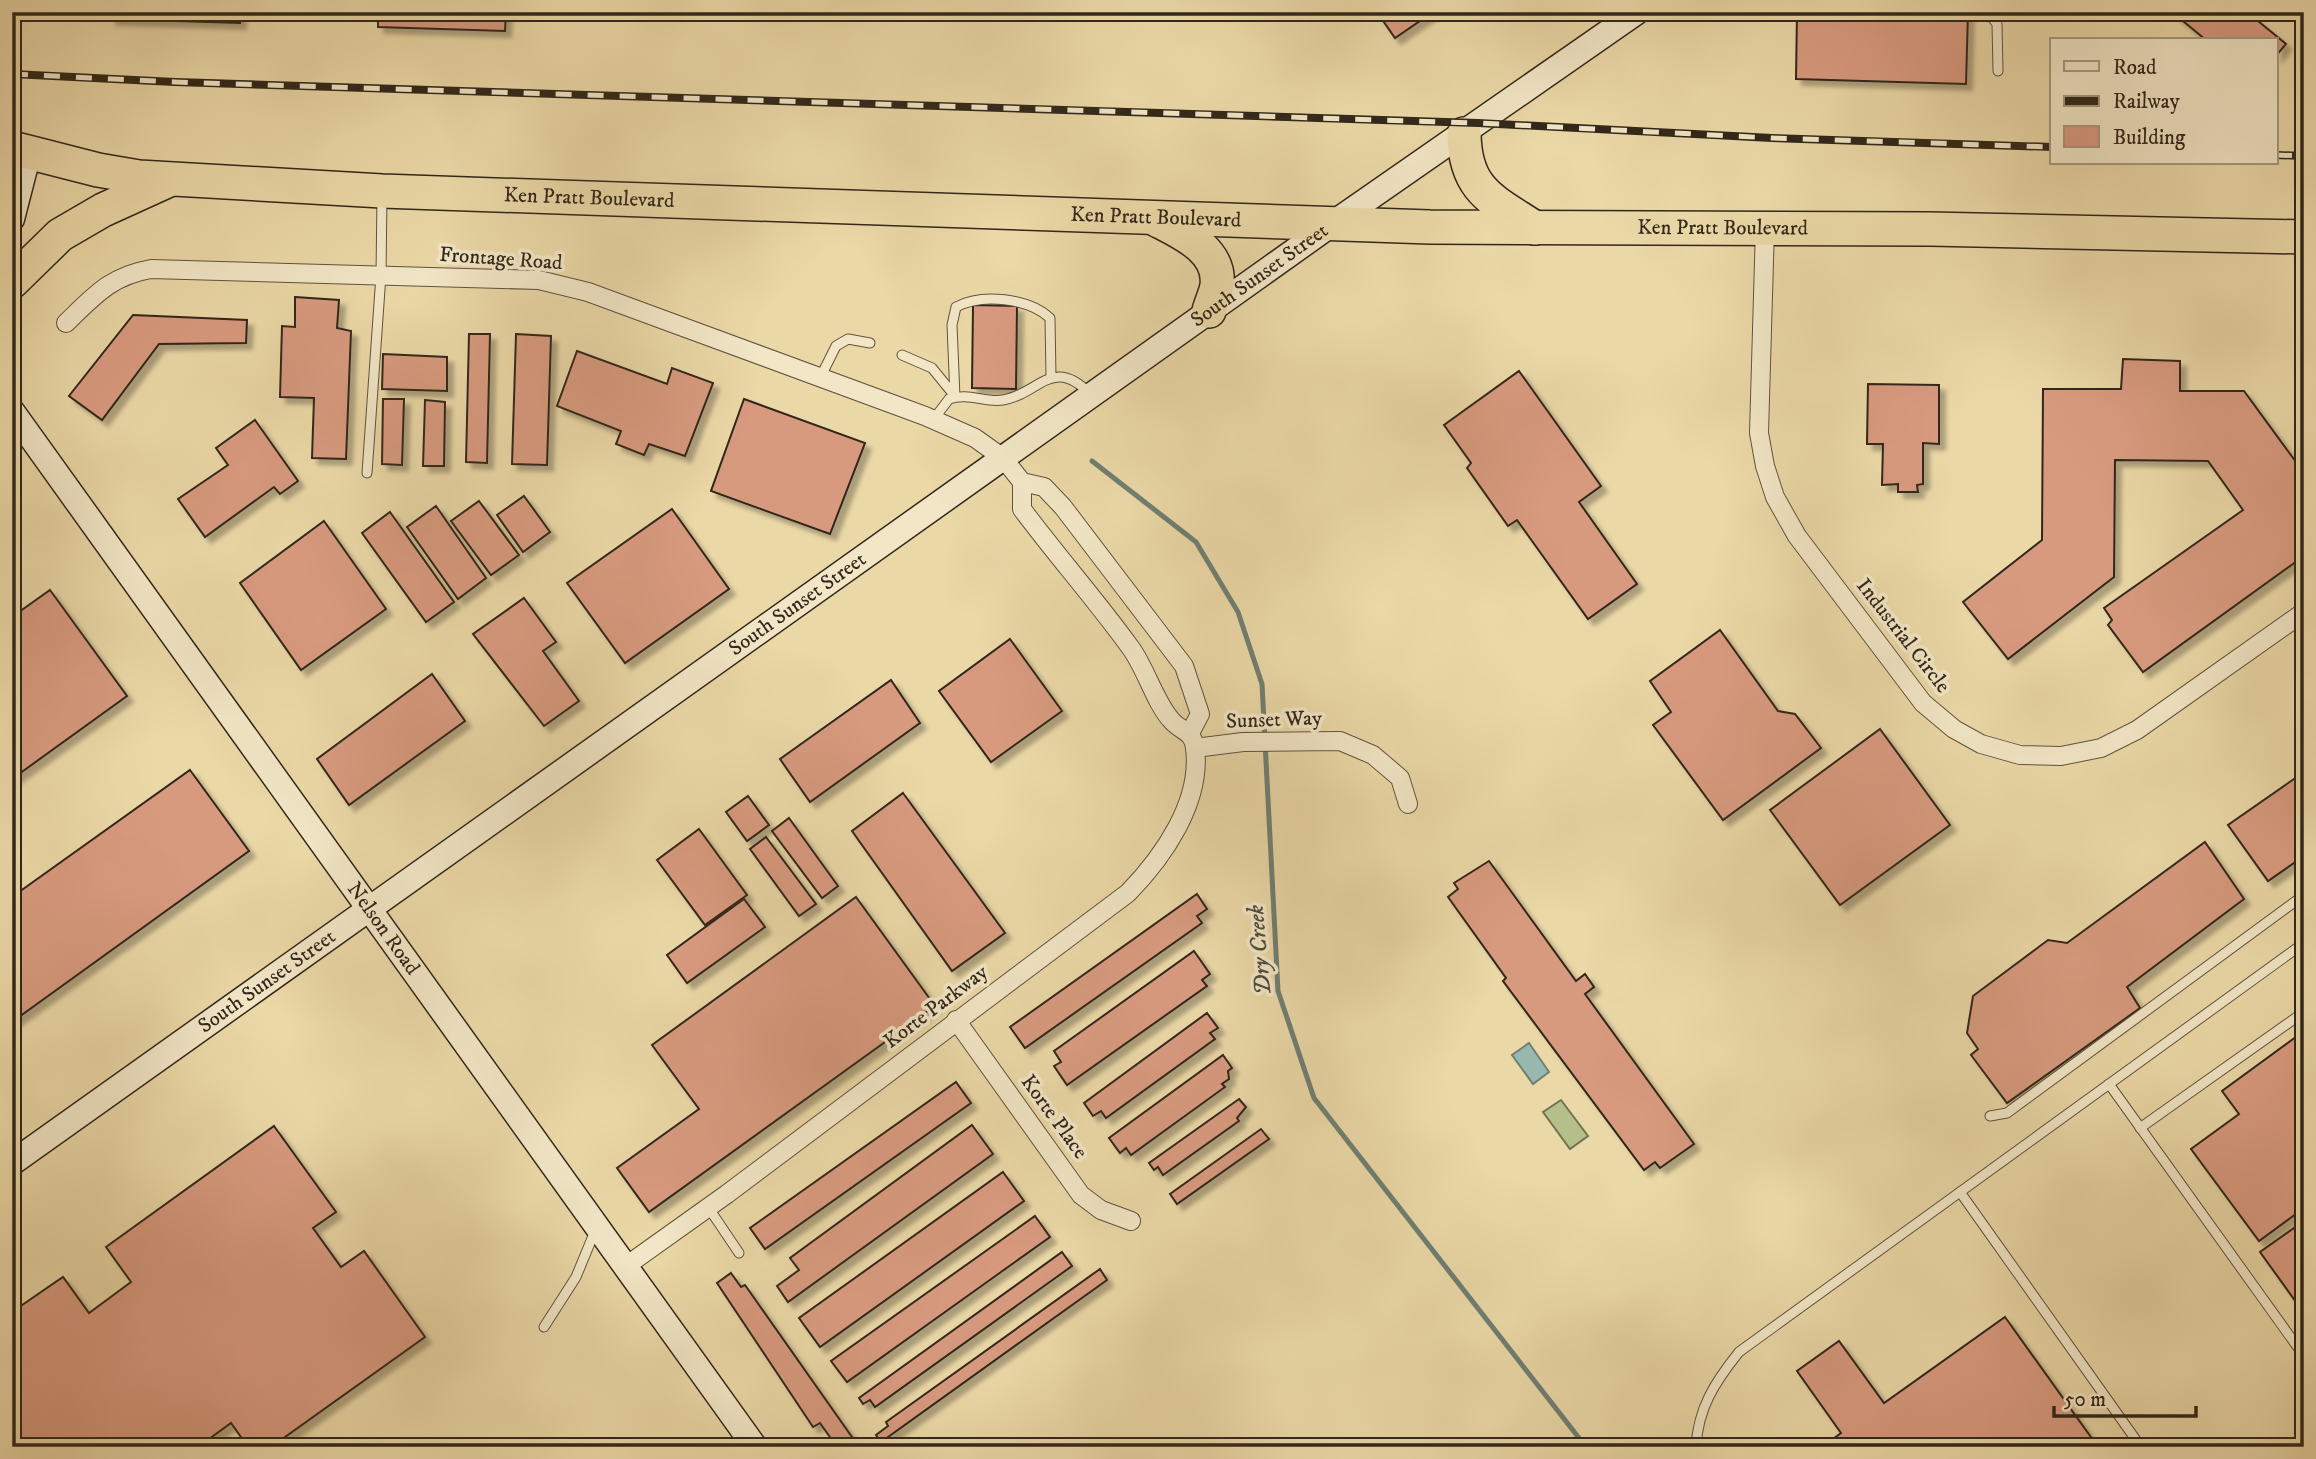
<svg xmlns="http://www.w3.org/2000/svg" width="2316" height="1459" font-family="'IM FELL DW Pica',serif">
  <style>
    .green { fill: #b4bf8a; stroke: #727352; stroke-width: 2 }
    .water { fill: #99b9af; stroke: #6f7f73; stroke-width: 2 }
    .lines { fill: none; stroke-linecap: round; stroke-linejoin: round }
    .stream { stroke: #6f7f73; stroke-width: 5 }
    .building { fill: #d89a7f; stroke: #31271a; stroke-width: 2; filter: url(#shadow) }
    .lane-casing { stroke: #60533d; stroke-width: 11 }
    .street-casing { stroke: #60533d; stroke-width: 20 }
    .secondary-casing { stroke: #31271a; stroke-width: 27 }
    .highway-casing { stroke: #31271a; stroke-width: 36 }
    .lane { stroke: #f2e6c6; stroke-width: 9 }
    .street { stroke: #f2e6c6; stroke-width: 18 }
    .secondary { stroke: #f2e6c6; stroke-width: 24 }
    .highway { stroke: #ebd8a7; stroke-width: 33 }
    .rail-casing { stroke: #31271a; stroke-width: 8 }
    .rail { stroke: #f2e6c6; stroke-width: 5; stroke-dasharray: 16; stroke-linecap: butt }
    .labels { text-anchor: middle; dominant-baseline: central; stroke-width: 7; stroke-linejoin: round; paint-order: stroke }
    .street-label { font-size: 21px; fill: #31271a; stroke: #f2e6c6 }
    .water-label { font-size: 23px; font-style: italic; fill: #4b4c3f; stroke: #f2e6c6 }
  </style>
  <defs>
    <filter id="shadow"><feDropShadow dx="6" dy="6" stdDeviation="2" flood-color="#0004"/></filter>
  </defs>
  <rect width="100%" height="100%" fill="#ebd8a7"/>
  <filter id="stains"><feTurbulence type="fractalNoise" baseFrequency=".00286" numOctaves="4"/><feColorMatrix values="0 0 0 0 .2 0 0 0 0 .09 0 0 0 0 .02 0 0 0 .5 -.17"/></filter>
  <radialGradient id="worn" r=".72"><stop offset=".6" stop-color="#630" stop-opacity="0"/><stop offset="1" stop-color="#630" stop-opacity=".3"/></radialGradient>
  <path class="green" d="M 1561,1100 L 1588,1136 L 1570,1149 L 1543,1112 Z"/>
  <path class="water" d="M 1529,1043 L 1549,1072 L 1533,1084 L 1512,1055 Z"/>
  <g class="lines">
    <path class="stream" d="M 1092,461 L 1196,542 L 1238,612 L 1262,684 L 1278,991 L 1314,1098 L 1586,1447"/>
  </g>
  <g class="building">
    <path d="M 110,12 L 240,12 L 240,23 L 110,19 Z"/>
    <path d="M 378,12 L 506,12 L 505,31 L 378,27 Z"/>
    <path d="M 1377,12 L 1433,12 L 1395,38 Z"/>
    <path d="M 1797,12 L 1968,12 L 1966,84 L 1796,79 Z"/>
    <path d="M 2172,12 L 2247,12 L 2286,44 L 2276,56 L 2276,40 L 2206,40 Z"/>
    <path d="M 295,297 L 339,300 L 337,328 L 351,331 L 346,459 L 312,458 L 314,398 L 280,397 L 282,326 L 295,327 Z"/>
    <path d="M 973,305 L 1017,306 L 1016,389 L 972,388 Z"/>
    <path d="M 133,315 L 247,320 L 246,343 L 159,344 L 102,420 L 69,396 Z"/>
    <path d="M 469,334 L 490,334 L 487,463 L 466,462 Z"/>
    <path d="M 516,334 L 551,336 L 547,465 L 512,464 Z"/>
    <path d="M 577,351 L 667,384 L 672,368 L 713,383 L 685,456 L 649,444 L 644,455 L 616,444 L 621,431 L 557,406 Z"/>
    <path d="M 383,354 L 447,357 L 447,391 L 382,389 Z"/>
    <path d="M 2123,359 L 2180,361 L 2180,391 L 2244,391 L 2304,473 L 2304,556 L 2143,672 L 2108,625 L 2112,620 L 2104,608 L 2243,510 L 2208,461 L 2115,460 L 2114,577 L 2008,659 L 1963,602 L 2042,540 L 2043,389 L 2121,389 Z"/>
    <path d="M 1519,371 L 1601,486 L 1579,502 L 1637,584 L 1588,619 L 1517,520 L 1508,526 L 1467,468 L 1471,463 L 1444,425 Z"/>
    <path d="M 1868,384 L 1939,385 L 1939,444 L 1923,443 L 1923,484 L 1917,485 L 1918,492 L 1898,492 L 1898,484 L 1882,485 L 1883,444 L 1867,444 Z"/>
    <path d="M 383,399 L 404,399 L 402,465 L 382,464 Z"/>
    <path d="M 744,399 L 865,443 L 830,534 L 711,491 Z"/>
    <path d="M 425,400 L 445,402 L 444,466 L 423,466 Z"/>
    <path d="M 255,420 L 298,481 L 280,494 L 274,487 L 205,537 L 178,499 L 228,465 L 216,448 Z"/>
    <path d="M 524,496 L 550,532 L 523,552 L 497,515 Z"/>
    <path d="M 479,501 L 519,555 L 491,575 L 451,521 Z"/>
    <path d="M 436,506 L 486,578 L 458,599 L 407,527 Z"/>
    <path d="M 672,509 L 729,589 L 625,663 L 567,583 Z"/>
    <path d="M 390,512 L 454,602 L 426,622 L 362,533 Z"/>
    <path d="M 324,521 L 386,609 L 301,670 L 240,583 Z"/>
    <path d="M 50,590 L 127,696 L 12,779 L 12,617 Z"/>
    <path d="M 524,598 L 556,642 L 543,651 L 579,701 L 544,726 L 473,634 Z"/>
    <path d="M 1720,630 L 1778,711 L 1795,714 L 1821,748 L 1723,820 L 1653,725 L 1671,712 L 1650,681 Z"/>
    <path d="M 1010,639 L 1062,711 L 991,762 L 939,691 Z"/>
    <path d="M 432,674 L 465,721 L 349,805 L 317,759 Z"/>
    <path d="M 891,680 L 920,723 L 810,802 L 780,759 Z"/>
    <path d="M 1880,729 L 1950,825 L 1840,905 L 1770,810 Z"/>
    <path d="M 190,770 L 249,851 L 12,1022 L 12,897 Z"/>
    <path d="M 2304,772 L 2304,856 L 2268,881 L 2228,825 Z"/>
    <path d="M 903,793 L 1005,933 L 952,971 L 852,831 Z"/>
    <path d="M 748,796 L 769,825 L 747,841 L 726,812 Z"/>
    <path d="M 789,818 L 838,886 L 822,898 L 772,831 Z"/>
    <path d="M 699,829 L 747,895 L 705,925 L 657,860 Z"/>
    <path d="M 766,837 L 816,904 L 799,916 L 750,849 Z"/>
    <path d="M 2205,842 L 2244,899 L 2127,987 L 2140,1008 L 2007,1103 L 1971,1055 L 1978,1049 L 1967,1033 L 1973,996 L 2048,940 L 2067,943 Z"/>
    <path d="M 1489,861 L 1576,981 L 1585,974 L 1594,987 L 1585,994 L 1694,1144 L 1660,1168 L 1655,1162 L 1644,1170 L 1503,981 L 1506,978 L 1448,897 L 1458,889 L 1454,883 Z"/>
    <path d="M 1197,894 L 1207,909 L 1197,916 L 1202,923 L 1025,1048 L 1010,1027 Z"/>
    <path d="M 856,897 L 935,1006 L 649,1212 L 617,1168 L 699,1109 L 652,1045 Z"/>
    <path d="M 744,899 L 765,927 L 687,983 L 667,955 Z"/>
    <path d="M 1194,951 L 1210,974 L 1202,980 L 1207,986 L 1067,1085 L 1054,1066 L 1061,1062 L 1054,1051 Z"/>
    <path d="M 1207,1013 L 1218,1028 L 1210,1033 L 1215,1039 L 1106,1118 L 1101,1111 L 1093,1116 L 1084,1103 Z"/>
    <path d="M 2304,1031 L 2304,1208 L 2259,1241 L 2191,1149 L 2239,1114 L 2222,1091 Z"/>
    <path d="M 1223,1055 L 1232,1068 L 1228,1071 L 1229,1079 L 1222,1084 L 1225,1087 L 1131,1155 L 1126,1148 L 1120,1153 L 1109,1138 Z"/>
    <path d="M 956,1082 L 971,1103 L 765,1249 L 750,1228 Z"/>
    <path d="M 1239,1099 L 1246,1107 L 1237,1118 L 1239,1121 L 1163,1175 L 1158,1167 L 1154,1170 L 1149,1163 Z"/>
    <path d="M 972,1125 L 993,1154 L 788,1302 L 777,1286 L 799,1270 L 790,1258 Z"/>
    <path d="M 274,1126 L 336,1212 L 313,1228 L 341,1267 L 364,1251 L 425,1337 L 271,1447 L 248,1447 L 231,1423 L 198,1447 L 12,1447 L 12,1312 L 63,1277 L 89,1313 L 131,1282 L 106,1247 Z"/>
    <path d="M 1261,1129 L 1269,1139 L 1177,1204 L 1170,1194 Z"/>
    <path d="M 1003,1172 L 1024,1201 L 820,1347 L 799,1318 Z"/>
    <path d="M 1035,1216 L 1050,1237 L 847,1382 L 831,1361 Z"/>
    <path d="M 2304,1221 L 2304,1296 L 2296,1302 L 2260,1252 Z"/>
    <path d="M 1062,1252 L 1072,1266 L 875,1407 L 870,1400 L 863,1404 L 859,1398 Z"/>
    <path d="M 1100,1269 L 1107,1280 L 881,1442 L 876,1435 L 888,1426 L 886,1422 Z"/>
    <path d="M 731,1273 L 741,1287 L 745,1285 L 859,1447 L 837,1447 L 820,1423 L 813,1427 L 717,1283 Z"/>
    <path d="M 2005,1317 L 2098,1447 L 1822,1447 L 1841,1433 L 1797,1371 L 1839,1341 L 1884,1403 Z"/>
  </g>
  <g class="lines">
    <defs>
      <g id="lane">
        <path d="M 1988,12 L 1997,24 L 1998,71"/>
        <path d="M 902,355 L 932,368 L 954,395"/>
        <path d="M 820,378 L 836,346 L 848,339 L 870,343"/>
        <path d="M 955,397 L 952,325 L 956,307 C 982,293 1028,298 1050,318 L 1051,377"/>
        <path d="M 933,420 L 949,399 C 968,392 985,403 1003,400 C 1039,394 1053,355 1090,394"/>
        <path d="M 367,473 L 381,275 L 382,196"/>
        <path d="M 2109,1084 L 2304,1356"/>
        <path d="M 1990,1116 L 2007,1113 L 2304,895"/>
        <path d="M 2140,1128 L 2304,1012"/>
        <path d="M 1960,1192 L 2141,1447"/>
        <path d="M 708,1207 L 739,1253"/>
        <path d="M 544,1327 L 576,1277 L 595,1231"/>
        <path d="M 1696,1447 C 1698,1408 1715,1382 1739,1352 L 2304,943"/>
      </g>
      <g id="street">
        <path d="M 1765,227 L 1759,433 L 1765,466 L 1775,497 L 1797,536 L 1923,703 L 1954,729 L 1981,744 L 2020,755 L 2061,756 L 2101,748 L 2137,730 L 2304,612"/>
        <path d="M 66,323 C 95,295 111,276 151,269 L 539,280 L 588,292 L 925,416 L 975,438 L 1003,458 L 1022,482 L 1044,487 L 1063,507 L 1184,666 L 1200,714 L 1190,733"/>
        <path d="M 1195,748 L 1243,742 L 1340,741 L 1373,755 L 1400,778 L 1408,804"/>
        <path d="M 956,1020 L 1081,1195 L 1101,1210 L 1131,1221"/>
        <path d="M 626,1266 L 727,1194 L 1128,893 C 1163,857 1202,802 1195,748 C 1193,731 1182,732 1172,721 C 1155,703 1146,668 1130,647 C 1096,600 1057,556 1022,509 L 1022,482"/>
      </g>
      <g id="secondary">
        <path d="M 12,219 L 29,153"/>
        <path id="s1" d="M 12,411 L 755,1447"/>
        <path id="s2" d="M 12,1163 L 1332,224 L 1637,12"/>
      </g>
      <g id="highway">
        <path d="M 1464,134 C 1465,191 1493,200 1535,228"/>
        <path id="s3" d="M 12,148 L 98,170 L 139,177 L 382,191 L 1430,227 L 1930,229 L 2304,237"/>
        <path d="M 1157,220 C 1182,233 1221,250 1217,285 C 1216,293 1211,303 1209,311"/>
        <path d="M 12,282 L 60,235 L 103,210 L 169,180"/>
      </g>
    </defs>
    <use href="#lane" class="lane-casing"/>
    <use href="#street" class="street-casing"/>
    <use href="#secondary" class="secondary-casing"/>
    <use href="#highway" class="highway-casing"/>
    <use href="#lane" class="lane"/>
    <use href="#street" class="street"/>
    <use href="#secondary" class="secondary"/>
    <use href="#highway" class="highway"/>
    <defs>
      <g id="rail">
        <path d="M 12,74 L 175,82 L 1478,123 L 1772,138 L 2052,147"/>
        <path d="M 2276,155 L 2304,156"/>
      </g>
    </defs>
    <use href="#rail" class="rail-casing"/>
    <use href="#rail" class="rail"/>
  </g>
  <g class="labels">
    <g class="street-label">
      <text stroke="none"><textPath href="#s3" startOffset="581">Ken Pratt Boulevard</textPath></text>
      <text stroke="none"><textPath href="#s3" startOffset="1148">Ken Pratt Boulevard</textPath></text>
      <text stroke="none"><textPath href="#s3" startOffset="1715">Ken Pratt Boulevard</textPath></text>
      <text transform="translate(501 259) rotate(4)">Frontage Road</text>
      <text stroke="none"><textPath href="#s2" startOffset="1531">South Sunset Street</textPath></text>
      <text stroke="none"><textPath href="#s2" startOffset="964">South Sunset Street</textPath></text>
      <text transform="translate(1903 636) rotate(52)">Industrial Circle</text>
      <text transform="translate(1274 720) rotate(-2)">Sunset Way</text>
      <text stroke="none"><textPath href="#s1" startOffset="637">Nelson Road</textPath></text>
      <text stroke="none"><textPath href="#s2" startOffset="313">South Sunset Street</textPath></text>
      <text transform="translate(936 1007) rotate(-37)">Korte Parkway</text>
      <text transform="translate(1054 1117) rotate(54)">Korte Place</text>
    </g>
    <g class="water-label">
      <text transform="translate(1260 950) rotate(-95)">Dry Creek</text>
    </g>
  </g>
  <rect width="2316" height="1459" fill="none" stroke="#ebd8a7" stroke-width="42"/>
  <rect x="14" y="14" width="2288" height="1431" fill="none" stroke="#31271a" stroke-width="3.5"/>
  <rect x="21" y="21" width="2274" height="1417" fill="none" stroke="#31271a" stroke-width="2"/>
  <rect x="2050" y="38" width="228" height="126" fill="#f2e6c6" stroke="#a59a81" stroke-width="2"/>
  <rect x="2064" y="61" width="35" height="10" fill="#f2e6c6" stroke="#a59a81" stroke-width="2"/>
  <text x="2113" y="74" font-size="21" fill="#31271a">Road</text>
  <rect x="2064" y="96" width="35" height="10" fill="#31271a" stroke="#a59a81" stroke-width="2"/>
  <text x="2113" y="108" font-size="21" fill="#31271a">Railway</text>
  <rect x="2064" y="126" width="35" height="21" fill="#d89a7f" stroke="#a59a81" stroke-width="2"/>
  <text x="2113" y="144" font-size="21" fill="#31271a">Building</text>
  <path d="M2054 1406v10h142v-10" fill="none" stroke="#31271a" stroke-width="3.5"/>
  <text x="2064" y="1406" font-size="21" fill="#31271a" stroke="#f2e6c6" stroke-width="5" paint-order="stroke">50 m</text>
  <rect width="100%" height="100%" filter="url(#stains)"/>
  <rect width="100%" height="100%" fill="url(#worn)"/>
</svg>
